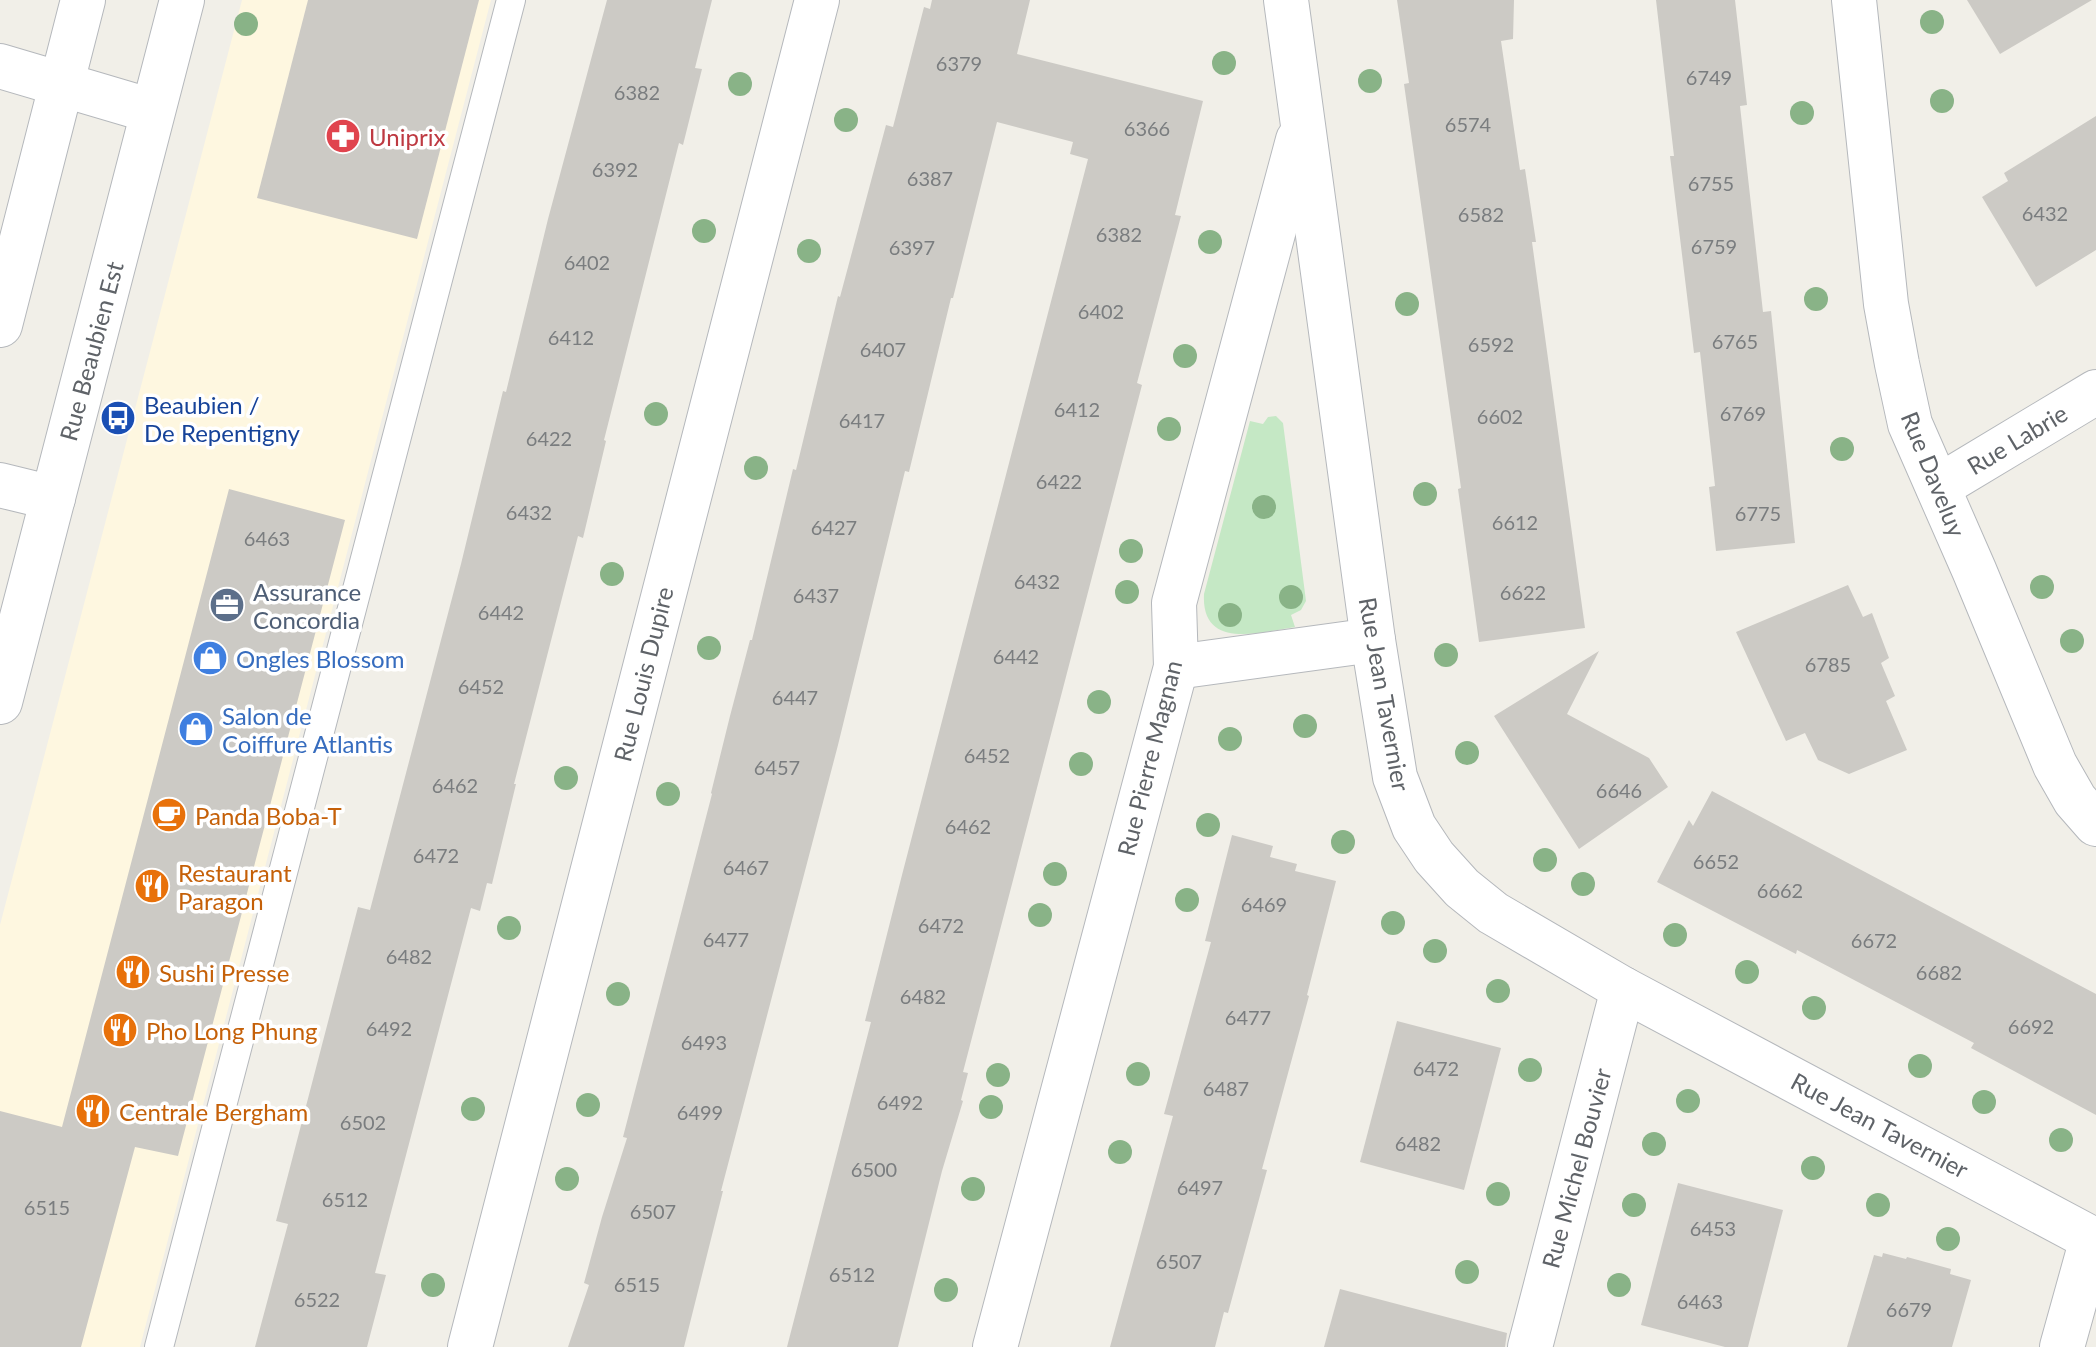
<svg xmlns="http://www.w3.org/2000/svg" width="2096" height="1347" font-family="Lato,sans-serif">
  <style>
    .commercial { fill: #fef7e0 }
    .green { fill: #c5e8c5 }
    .building { fill: #cccac5 }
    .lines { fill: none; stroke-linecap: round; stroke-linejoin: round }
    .service-casing { stroke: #b5b8bc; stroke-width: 30 }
    .minor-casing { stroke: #b5b8bc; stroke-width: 46 }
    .tertiary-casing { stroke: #b5b8bc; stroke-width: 46 }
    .service { stroke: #fff; stroke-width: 28 }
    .minor { stroke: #fff; stroke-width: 44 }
    .tertiary { stroke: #fff; stroke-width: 44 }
    .tree { fill: #89b387 }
    .labels { text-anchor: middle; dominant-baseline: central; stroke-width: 7; stroke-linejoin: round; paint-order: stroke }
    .number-label { font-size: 20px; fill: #7a7d7f }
    .health-label { font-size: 24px; fill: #be3a42; stroke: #fff; text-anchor: start }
    .street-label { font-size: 24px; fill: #5f6368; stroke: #fff }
    .transit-label { font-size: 24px; fill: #164399; stroke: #fff; text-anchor: start }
    .service-label { font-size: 24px; fill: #4e5e75; stroke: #fff; text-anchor: start }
    .shop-label { font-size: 24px; fill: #366cbe; stroke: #fff; text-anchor: start }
    .food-label { font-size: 24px; fill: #c56008; stroke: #fff; text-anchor: start }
  </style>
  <rect width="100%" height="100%" fill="#f1efe8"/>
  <path class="commercial" d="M 242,0 L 491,0 L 140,1347 L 0,1347 L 0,925 Z"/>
  <path class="green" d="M 1276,416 L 1283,423 L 1306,601 L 1301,610 L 1291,615 L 1295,627 C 1261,632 1201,651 1204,594 L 1250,421 L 1263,424 L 1268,417 Z"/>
  <g class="building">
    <path d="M 308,0 L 479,0 L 417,239 L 257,198 Z"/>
    <path d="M 607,0 L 712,0 L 695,68 L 702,69 L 683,145 L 679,143 L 604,440 L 606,441 L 583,538 L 578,536 L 514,784 L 516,784 L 492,884 L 487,883 L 480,911 L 471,908 L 375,1273 L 386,1275 L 367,1347 L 255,1347 L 288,1224 L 276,1221 L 358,907 L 370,910 L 461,564 L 503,391 L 506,392 L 548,219 Z"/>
    <path d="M 932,0 L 1030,0 L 1017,54 L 1203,101 L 1175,215 L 1181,216 L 1137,383 L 1142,385 L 963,1072 L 968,1073 L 961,1100 L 963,1101 L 942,1171 L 898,1347 L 787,1347 L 871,1022 L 865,1021 L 902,875 L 1088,159 L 1070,154 L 1073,142 L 997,122 L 953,298 L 951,298 L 909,472 L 905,471 L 838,745 L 721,1191 L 723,1191 L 684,1347 L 568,1347 L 589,1285 L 584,1283 L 602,1217 L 627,1138 L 623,1137 L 712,794 L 711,793 L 730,716 L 750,640 L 752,640 L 793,469 L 796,470 L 838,296 L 840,297 L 886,125 L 893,127 L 924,7 L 930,9 Z"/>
    <path d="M 1397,0 L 1514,0 L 1513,39 L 1501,41 L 1520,170 L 1525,169 L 1536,242 L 1532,242 L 1585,628 L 1479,642 L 1458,489 L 1461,488 L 1404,84 L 1409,83 Z"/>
    <path d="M 1656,0 L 1735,0 L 1747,105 L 1740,106 L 1763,312 L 1771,311 L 1795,543 L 1716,551 L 1709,487 L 1715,486 L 1700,352 L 1694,353 L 1670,156 L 1674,156 Z"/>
    <path d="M 1967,0 L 2092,0 L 2000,54 Z"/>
    <path d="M 2096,116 L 2096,250 L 2036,287 L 1982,197 L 2008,181 L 2004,173 Z"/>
    <path d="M 229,489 L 345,520 L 178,1156 L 135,1147 L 81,1347 L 0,1347 L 0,1111 L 62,1127 Z"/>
    <path d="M 1848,585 L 1863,617 L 1872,613 L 1889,658 L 1881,663 L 1895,696 L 1886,701 L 1907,750 L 1849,774 L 1818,760 L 1805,733 L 1786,741 L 1736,632 Z"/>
    <path d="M 1599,651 L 1567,714 L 1649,758 L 1668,787 L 1579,849 L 1494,716 Z"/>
    <path d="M 1712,791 L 2096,994 L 2096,1115 L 1971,1048 L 1974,1043 L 1797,950 L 1796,954 L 1657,882 L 1689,820 L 1693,826 Z"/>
    <path d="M 1232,835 L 1273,846 L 1270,857 L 1297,864 L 1295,871 L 1336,881 L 1307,995 L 1309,996 L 1262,1169 L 1267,1170 L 1228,1313 L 1224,1312 L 1215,1347 L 1110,1347 L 1173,1116 L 1164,1114 L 1211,942 L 1205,941 Z"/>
    <path d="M 1397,1021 L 1501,1048 L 1464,1190 L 1360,1162 Z"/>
    <path d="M 1678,1183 L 1783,1210 L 1748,1347 L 1725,1347 L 1641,1325 Z"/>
    <path d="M 1883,1253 L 1906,1259 L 1907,1257 L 1951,1269 L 1950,1274 L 1971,1280 L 1952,1347 L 1847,1347 L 1874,1255 L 1882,1257 Z"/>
    <path d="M 1340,1289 L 1507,1333 L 1505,1347 L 1324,1347 Z"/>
  </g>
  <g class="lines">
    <defs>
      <path id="service" d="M 159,1347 L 511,0"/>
      <g id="minor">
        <path d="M 1286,0 L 1373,640 L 1395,777 L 1414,827 L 1434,857 L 1462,888 L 1493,913 L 1623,989 L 2096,1241"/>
        <path d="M 1854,0 L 1886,304 L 1897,364 L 1910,424 L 1974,570 L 2055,765 L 2075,800 L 2096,824"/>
        <path d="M 0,66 L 152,111"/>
        <path d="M 1938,487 L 2096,392"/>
        <path d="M 1176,667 L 1373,640"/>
        <path d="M 470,1347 L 817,0"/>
        <path d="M 995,1347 L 1176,667 L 1174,603 L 1298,140"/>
        <path d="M 1530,1347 L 1623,989"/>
        <path d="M 2062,1347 L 2092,1239"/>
      </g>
      <g id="tertiary">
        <path d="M 0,325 L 83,0"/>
        <path d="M 0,485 L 53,498"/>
        <path d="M 0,702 L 182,0"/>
      </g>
    </defs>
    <use href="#service" class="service-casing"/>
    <use href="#minor" class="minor-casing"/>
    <use href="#tertiary" class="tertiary-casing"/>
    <use href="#service" class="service"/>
    <use href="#minor" class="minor"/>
    <use href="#tertiary" class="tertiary"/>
  </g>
  <g class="tree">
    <circle cx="1932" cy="22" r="12"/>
    <circle cx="246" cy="24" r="12"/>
    <circle cx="1224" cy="63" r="12"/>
    <circle cx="1370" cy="81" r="12"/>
    <circle cx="740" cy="84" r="12"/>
    <circle cx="1942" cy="101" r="12"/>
    <circle cx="1802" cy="113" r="12"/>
    <circle cx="846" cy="120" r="12"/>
    <circle cx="704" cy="231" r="12"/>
    <circle cx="1210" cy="242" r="12"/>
    <circle cx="809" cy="251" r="12"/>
    <circle cx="1816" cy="299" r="12"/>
    <circle cx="1407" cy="304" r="12"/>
    <circle cx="1185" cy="356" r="12"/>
    <circle cx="656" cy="414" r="12"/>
    <circle cx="1169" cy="429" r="12"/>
    <circle cx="1842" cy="449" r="12"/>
    <circle cx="756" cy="468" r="12"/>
    <circle cx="1425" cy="494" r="12"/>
    <circle cx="1264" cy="507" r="12"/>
    <circle cx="1131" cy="551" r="12"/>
    <circle cx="612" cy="574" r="12"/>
    <circle cx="2042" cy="587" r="12"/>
    <circle cx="1127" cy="592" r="12"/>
    <circle cx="1291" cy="597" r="12"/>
    <circle cx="1230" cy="615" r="12"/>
    <circle cx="2072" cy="641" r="12"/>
    <circle cx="709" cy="648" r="12"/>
    <circle cx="1446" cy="655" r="12"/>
    <circle cx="1099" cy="702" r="12"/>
    <circle cx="1305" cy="726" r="12"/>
    <circle cx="1230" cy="739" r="12"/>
    <circle cx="1467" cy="753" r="12"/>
    <circle cx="1081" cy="764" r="12"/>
    <circle cx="566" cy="778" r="12"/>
    <circle cx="668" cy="794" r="12"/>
    <circle cx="1208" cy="825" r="12"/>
    <circle cx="1343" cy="842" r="12"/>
    <circle cx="1545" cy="860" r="12"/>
    <circle cx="1055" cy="874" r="12"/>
    <circle cx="1583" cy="884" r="12"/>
    <circle cx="1187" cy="900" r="12"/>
    <circle cx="1040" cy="915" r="12"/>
    <circle cx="1393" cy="923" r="12"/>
    <circle cx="509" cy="928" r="12"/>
    <circle cx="1675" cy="935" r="12"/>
    <circle cx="1435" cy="951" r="12"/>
    <circle cx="1747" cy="972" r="12"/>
    <circle cx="1498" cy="991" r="12"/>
    <circle cx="618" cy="994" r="12"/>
    <circle cx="1814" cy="1008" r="12"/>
    <circle cx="1920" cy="1066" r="12"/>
    <circle cx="1530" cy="1070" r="12"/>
    <circle cx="1138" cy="1074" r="12"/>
    <circle cx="998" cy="1075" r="12"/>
    <circle cx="1688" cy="1101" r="12"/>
    <circle cx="1984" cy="1102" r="12"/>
    <circle cx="588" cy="1105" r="12"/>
    <circle cx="991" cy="1107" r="12"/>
    <circle cx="473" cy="1109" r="12"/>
    <circle cx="2061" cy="1140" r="12"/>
    <circle cx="1654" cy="1144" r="12"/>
    <circle cx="1120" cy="1152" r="12"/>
    <circle cx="1813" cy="1168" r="12"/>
    <circle cx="567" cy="1179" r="12"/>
    <circle cx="973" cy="1189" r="12"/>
    <circle cx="1498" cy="1194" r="12"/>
    <circle cx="1634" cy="1205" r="12"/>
    <circle cx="1878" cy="1205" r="12"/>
    <circle cx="1948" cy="1239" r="12"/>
    <circle cx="1467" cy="1272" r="12"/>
    <circle cx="433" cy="1285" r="12"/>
    <circle cx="1619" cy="1285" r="12"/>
    <circle cx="946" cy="1290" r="12"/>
  </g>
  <defs>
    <symbol id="pharmacy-disc" viewBox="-11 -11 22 22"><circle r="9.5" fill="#e0444e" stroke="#fff"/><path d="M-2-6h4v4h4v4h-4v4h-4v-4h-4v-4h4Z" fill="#fff"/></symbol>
    <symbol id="bus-disc" viewBox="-11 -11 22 22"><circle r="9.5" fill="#1a4fb4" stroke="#fff"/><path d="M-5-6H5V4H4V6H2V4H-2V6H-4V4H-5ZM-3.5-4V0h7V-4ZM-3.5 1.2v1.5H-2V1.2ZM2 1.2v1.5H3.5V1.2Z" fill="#fff"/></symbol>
    <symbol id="office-disc" viewBox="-11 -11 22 22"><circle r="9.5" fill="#5c6f8a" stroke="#fff"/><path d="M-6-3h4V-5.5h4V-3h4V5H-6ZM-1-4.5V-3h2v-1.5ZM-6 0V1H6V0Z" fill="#fff"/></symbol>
    <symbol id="shop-disc" viewBox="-11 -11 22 22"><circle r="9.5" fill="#3f7fe0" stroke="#fff"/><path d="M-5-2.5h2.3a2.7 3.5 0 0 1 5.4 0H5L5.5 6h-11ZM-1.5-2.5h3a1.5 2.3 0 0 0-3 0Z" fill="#fff"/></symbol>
    <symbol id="cafe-disc" viewBox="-11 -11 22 22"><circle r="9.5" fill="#e8710a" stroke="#fff"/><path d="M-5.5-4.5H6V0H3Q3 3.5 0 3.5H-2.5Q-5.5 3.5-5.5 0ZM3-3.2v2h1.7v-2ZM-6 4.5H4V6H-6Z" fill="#fff"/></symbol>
    <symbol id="restaurant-disc" viewBox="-11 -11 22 22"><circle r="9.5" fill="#e8710a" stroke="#fff"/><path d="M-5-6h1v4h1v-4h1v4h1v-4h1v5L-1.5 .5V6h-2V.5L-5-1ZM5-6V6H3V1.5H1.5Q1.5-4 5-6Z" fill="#fff"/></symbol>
  </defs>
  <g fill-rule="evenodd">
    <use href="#pharmacy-disc" x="323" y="116" width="40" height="40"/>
    <use href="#bus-disc" x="98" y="398" width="40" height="40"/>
    <use href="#office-disc" x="207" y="585" width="40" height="40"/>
    <use href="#shop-disc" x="190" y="638" width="40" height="40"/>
    <use href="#shop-disc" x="176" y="709" width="40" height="40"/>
    <use href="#cafe-disc" x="149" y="795" width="40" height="40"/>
    <use href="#restaurant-disc" x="132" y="866" width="40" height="40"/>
    <use href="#restaurant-disc" x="113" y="952" width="40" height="40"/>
    <use href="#restaurant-disc" x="100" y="1010" width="40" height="40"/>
    <use href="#restaurant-disc" x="73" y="1091" width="40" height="40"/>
  </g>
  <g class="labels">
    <g class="number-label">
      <text x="959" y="63">6379</text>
      <text x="1709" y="77">6749</text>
      <text x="637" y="92">6382</text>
      <text x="1468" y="124">6574</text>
      <text x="1147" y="128">6366</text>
      <text x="615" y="169">6392</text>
      <text x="930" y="178">6387</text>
      <text x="1711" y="183">6755</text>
      <text x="2045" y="213">6432</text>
      <text x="1481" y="214">6582</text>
      <text x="1119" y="234">6382</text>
      <text x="1714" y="246">6759</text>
      <text x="912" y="247">6397</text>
      <text x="587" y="262">6402</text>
      <text x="1101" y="311">6402</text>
      <text x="571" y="337">6412</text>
      <text x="1735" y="341">6765</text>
      <text x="1491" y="344">6592</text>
      <text x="883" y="349">6407</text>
      <text x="1077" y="409">6412</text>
      <text x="1743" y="413">6769</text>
      <text x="1500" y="416">6602</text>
      <text x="862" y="420">6417</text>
      <text x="549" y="438">6422</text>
      <text x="1059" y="481">6422</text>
      <text x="529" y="512">6432</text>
      <text x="1758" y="513">6775</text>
      <text x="1515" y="522">6612</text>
      <text x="834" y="527">6427</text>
      <text x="267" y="538">6463</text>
      <text x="1037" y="581">6432</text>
      <text x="1523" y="592">6622</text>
      <text x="816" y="595">6437</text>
      <text x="501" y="612">6442</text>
      <text x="1016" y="656">6442</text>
      <text x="1828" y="664">6785</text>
      <text x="481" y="686">6452</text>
      <text x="795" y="697">6447</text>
      <text x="987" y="755">6452</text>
      <text x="777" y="767">6457</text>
      <text x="455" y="785">6462</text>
      <text x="1619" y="790">6646</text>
      <text x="968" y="826">6462</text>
      <text x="436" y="855">6472</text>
      <text x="1716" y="861">6652</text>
      <text x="746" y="867">6467</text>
      <text x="1780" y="890">6662</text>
      <text x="1264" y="904">6469</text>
      <text x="941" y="925">6472</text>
      <text x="726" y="939">6477</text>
      <text x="1874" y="940">6672</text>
      <text x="409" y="956">6482</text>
      <text x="1939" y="972">6682</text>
      <text x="923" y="996">6482</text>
      <text x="1248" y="1017">6477</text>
      <text x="2031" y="1026">6692</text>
      <text x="389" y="1028">6492</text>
      <text x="704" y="1042">6493</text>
      <text x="1436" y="1068">6472</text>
      <text x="1226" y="1088">6487</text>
      <text x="900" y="1102">6492</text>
      <text x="700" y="1112">6499</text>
      <text x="363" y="1122">6502</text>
      <text x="1418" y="1143">6482</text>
      <text x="874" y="1169">6500</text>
      <text x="1200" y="1187">6497</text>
      <text x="345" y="1199">6512</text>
      <text x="47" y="1207">6515</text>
      <text x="653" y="1211">6507</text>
      <text x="1713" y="1228">6453</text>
      <text x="1179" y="1261">6507</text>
      <text x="852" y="1274">6512</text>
      <text x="637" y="1284">6515</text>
      <text x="317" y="1299">6522</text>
      <text x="1700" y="1301">6463</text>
      <text x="1909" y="1309">6679</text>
    </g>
    <g class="health-label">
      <text x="369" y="136">Uniprix</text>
    </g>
    <g class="street-label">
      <text transform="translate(91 351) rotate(-75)">Rue Beaubien Est</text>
      <text transform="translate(2017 439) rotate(-31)">Rue Labrie</text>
      <text transform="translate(1934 474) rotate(68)">Rue Daveluy</text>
      <text transform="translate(643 674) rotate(-76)">Rue Louis Dupire</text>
      <text transform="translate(1385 694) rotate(80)">Rue Jean Tavernier</text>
      <text transform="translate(1149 758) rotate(-76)">Rue Pierre Magnan</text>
      <text transform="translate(1880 1125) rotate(28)">Rue Jean Tavernier</text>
      <text transform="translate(1576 1168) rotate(-75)">Rue Michel Bouvier</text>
    </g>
    <g class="transit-label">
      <text x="144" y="404">Beaubien /<tspan x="144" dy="28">De Repentigny</tspan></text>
    </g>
    <g class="service-label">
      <text x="253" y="591">Assurance<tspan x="253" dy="28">Concordia</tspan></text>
    </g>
    <g class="shop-label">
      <text x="236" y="658">Ongles Blossom</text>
      <text x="222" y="715">Salon de<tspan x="222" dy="28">Coiffure Atlantis</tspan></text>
    </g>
    <g class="food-label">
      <text x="195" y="815">Panda Boba-T</text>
      <text x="178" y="872">Restaurant<tspan x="178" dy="28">Paragon</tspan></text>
      <text x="159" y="972">Sushi Presse</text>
      <text x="146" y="1030">Pho Long Phung</text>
      <text x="119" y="1111">Centrale Bergham</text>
    </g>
  </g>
</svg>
